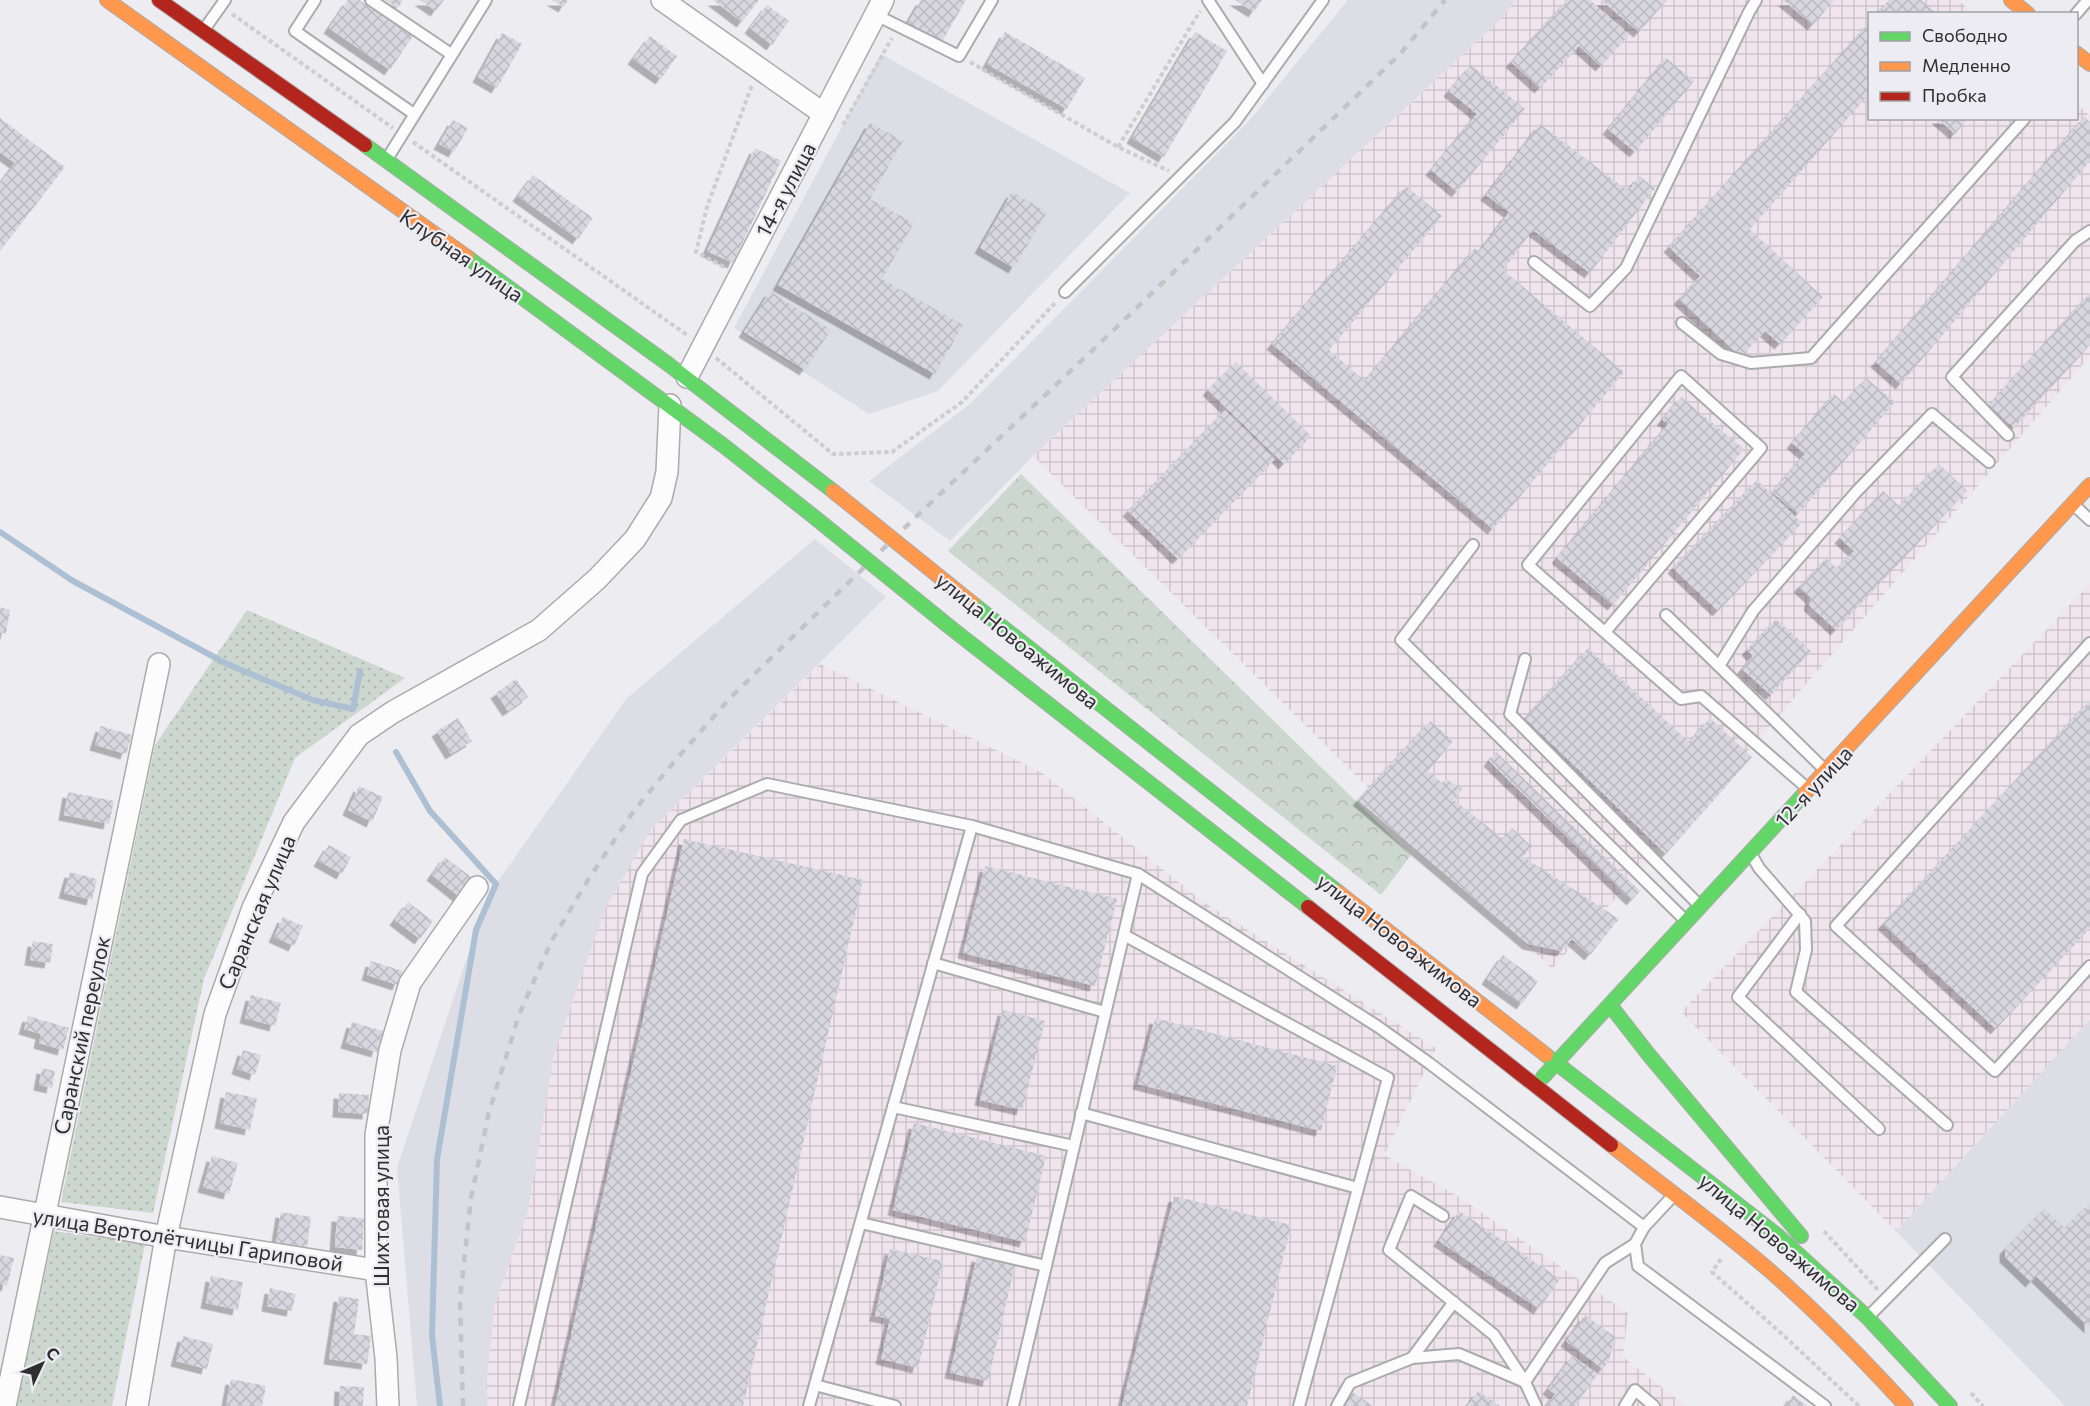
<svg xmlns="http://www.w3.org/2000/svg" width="2090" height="1406" font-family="Commissioner,sans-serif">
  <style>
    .built { fill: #dddde5 }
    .industrial { fill: url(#industrial-grid) }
    .green { fill: url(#green-dots) }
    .forest { fill: url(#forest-crowns) }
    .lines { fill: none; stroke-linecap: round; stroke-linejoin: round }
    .stream { stroke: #adc0d3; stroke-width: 6 }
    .building { fill: url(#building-cross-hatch); filter: url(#shadow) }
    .lane-casing { stroke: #ababad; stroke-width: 14 }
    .street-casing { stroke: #ababad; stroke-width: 24 }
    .fast-casing { stroke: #ababad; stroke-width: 16 }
    .slow-casing { stroke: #ababad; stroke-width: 16 }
    .jam-casing { stroke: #ababad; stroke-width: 16 }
    .path { stroke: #cececf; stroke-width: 4; stroke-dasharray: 4.5 3; stroke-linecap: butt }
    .lane { stroke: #fcfcfd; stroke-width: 10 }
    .street { stroke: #fcfcfd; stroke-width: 21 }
    .fast { stroke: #63d668; stroke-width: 14 }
    .slow { stroke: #ff974d; stroke-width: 14 }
    .jam { stroke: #b3261e; stroke-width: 14 }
    .rail { stroke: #c4c4c6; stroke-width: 4.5; stroke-dasharray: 8 8; stroke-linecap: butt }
    .fast-bridge-casing { stroke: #ababad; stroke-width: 16; stroke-linecap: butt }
    .slow-bridge-casing { stroke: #ababad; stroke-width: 16; stroke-linecap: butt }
    .fast-bridge { stroke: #63d668; stroke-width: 14 }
    .slow-bridge { stroke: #ff974d; stroke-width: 14 }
    .labels { text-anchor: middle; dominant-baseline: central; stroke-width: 4.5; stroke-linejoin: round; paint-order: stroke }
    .street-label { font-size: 21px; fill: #2f2f31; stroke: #ececf2 }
  </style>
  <defs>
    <pattern id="industrial-grid" width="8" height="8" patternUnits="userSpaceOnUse" patternTransform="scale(1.5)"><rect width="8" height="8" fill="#f0e4ed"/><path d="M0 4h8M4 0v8" fill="none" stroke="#cec4cc"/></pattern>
    <pattern id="green-dots" width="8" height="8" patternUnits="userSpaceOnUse" patternTransform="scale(1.5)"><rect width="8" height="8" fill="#ccd7cf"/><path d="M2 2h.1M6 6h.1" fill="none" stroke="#b0b9b2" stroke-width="1.8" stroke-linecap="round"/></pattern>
    <pattern id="forest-crowns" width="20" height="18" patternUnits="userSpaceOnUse" patternTransform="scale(1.5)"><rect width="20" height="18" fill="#ccd7cf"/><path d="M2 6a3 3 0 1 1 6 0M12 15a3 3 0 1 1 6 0" fill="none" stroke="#b0b9b2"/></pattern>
    <pattern id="building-cross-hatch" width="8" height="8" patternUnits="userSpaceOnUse" patternTransform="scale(1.5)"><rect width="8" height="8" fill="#d8d7e0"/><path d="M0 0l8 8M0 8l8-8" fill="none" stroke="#bab9c1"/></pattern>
    <filter id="shadow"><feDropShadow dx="-5.5" dy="5.5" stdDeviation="0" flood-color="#0004"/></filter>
  </defs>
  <rect width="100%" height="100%" fill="#ededf1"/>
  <g class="built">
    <path d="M 1348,0 L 1516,0 L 1501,19 L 1033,456 L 950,541 L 869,481 L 971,403 L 1249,121 Z"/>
    <path d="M 881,54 L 1130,193 L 938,391 L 869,414 L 734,328 Z"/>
    <path d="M 815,539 L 886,597 L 651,830 L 554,1055 L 528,1212 L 495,1305 L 486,1388 L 488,1406 L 417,1406 L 397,1168 L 476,930 L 496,884 L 627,698 Z"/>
    <path d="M 2090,1019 L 2090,1406 L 2065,1406 L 1896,1231 Z"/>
  </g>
  <g class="industrial">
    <path d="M 1516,0 L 1958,0 L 1973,13 L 1870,14 L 1870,118 L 2076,118 L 2077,104 L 2090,116 L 2090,356 L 1763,734 L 1552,969 L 1033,456 L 1501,19 Z"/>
    <path d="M 2090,584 L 2090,1019 L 1896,1231 L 1681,1012 Z"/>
    <path d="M 820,664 L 1041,772 L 1205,903 L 1436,1048 L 1384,1155 L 1459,1197 L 1628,1313 L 1623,1357 L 1686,1406 L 488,1406 L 486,1388 L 495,1305 L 528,1212 L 554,1055 L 606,907 L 651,830 Z"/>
  </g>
  <g class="green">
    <path d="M 247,610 L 405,678 L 295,758 L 204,979 L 153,1213 L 61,1202 L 155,745 Z"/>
    <path d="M 54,1231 L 145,1244 L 112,1406 L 17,1406 Z"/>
  </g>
  <path class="forest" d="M 1021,474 L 1411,855 L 1381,895 L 948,551 Z"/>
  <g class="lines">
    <g class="stream">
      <path d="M 0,532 L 73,581 L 227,664 L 313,700 L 353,709 L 360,671"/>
      <path d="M 396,752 L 430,811 L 496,884 L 476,930 L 437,1159 L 432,1335 L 440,1406"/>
    </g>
  </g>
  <g class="building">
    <path d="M 348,0 L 359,0 L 413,36 L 390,70 L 329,28 Z"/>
    <path d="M 385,0 L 403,0 L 398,8 Z"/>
    <path d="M 420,0 L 444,0 L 436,11 Z"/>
    <path d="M 552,0 L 568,0 L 564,7 Z"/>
    <path d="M 713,0 L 759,0 L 742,22 Z"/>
    <path d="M 921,0 L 966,0 L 942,42 L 908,23 Z"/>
    <path d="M 1235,0 L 1262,0 L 1254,12 Z"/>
    <path d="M 1567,0 L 1590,0 L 1629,35 L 1601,66 L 1579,46 L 1540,88 L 1511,62 Z"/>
    <path d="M 1601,0 L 1667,0 L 1639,32 Z"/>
    <path d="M 1783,0 L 1834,0 L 1813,25 Z"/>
    <path d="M 1889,0 L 1921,0 L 1937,14 L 1877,14 Z"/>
    <path d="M 767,5 L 789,21 L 772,45 L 750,28 Z"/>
    <path d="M 1870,22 L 1870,93 L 1750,229 L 1743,223 L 1823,297 L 1780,344 L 1765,331 L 1741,357 L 1679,299 L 1700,276 L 1669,247 Z"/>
    <path d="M 1005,32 L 1085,78 L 1067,109 L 987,64 Z"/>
    <path d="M 1195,32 L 1227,51 L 1164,157 L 1132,138 Z"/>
    <path d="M 502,33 L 522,44 L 497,88 L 478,77 Z"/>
    <path d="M 650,36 L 677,56 L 661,79 L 633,59 Z"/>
    <path d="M 1666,58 L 1694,81 L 1635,152 L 1608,129 Z"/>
    <path d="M 1471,65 L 1525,109 L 1457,192 L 1431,170 L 1477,114 L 1449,91 Z"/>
    <path d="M 2084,117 L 2090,122 L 2090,161 L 1901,384 L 1876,362 Z"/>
    <path d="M 0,118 L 65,167 L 0,251 L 0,183 L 15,163 L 0,152 Z"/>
    <path d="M 1937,118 L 1968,118 L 1955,134 Z"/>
    <path d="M 453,120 L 468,128 L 454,152 L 439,144 Z"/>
    <path d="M 870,123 L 903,141 L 870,199 L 914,223 L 882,279 L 963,325 L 935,374 L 778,285 Z"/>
    <path d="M 1540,124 L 1628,191 L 1639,176 L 1655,188 L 1590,273 L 1533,230 L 1503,270 L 1624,372 L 1493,529 L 1272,344 L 1406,186 L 1442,216 L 1329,350 L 1365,381 L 1475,248 L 1479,252 L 1509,212 L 1486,195 Z"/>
    <path d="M 755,148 L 781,161 L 733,263 L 707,251 Z"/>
    <path d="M 533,175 L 593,218 L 578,239 L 518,196 Z"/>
    <path d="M 1012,192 L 1047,212 L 1014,268 L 980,248 Z"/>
    <path d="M 770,291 L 831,330 L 805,370 L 744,332 Z"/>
    <path d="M 2090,293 L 2090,345 L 2014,428 L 1989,405 Z"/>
    <path d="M 1236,362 L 1311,436 L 1284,464 L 1208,390 Z"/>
    <path d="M 1866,378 L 1895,402 L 1798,514 L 1772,492 L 1805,454 L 1792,443 L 1834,394 L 1844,403 Z"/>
    <path d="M 1681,397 L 1744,449 L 1613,605 L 1557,558 L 1669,423 L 1662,420 Z"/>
    <path d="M 1225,410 L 1275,459 L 1178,559 L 1128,511 Z"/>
    <path d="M 1939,464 L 1967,491 L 1836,630 L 1809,605 L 1811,598 L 1799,587 L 1826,558 L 1837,568 L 1854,551 L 1840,538 L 1883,491 L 1899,506 Z"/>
    <path d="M 1757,480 L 1802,523 L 1718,611 L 1673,568 Z"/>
    <path d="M 0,607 L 10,610 L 6,634 L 0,632 Z"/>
    <path d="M 1776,619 L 1811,651 L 1771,695 L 1742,669 L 1753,656 L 1747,650 Z"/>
    <path d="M 1588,648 L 1689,742 L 1710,718 L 1752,757 L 1666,854 L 1525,718 Z"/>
    <path d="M 516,679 L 528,697 L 508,711 L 496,693 Z"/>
    <path d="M 2090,700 L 2090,928 L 1996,1029 L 1883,924 Z"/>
    <path d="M 458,718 L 472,741 L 451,754 L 437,731 Z"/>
    <path d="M 1430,721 L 1453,741 L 1428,771 L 1442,783 L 1446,779 L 1462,789 L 1454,800 L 1503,839 L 1512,828 L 1532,847 L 1522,856 L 1619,919 L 1590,955 L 1572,939 L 1562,951 L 1528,944 L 1358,800 Z"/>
    <path d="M 101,726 L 132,735 L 126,754 L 95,745 Z"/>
    <path d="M 1496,752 L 1640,891 L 1632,900 L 1489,761 Z"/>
    <path d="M 359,786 L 383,797 L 372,822 L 348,810 Z"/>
    <path d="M 68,792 L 114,801 L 109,824 L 64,815 Z"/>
    <path d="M 684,839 L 863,880 L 743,1406 L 555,1406 Z"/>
    <path d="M 329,845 L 351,857 L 342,874 L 319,861 Z"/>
    <path d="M 445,857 L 475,880 L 461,898 L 432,875 Z"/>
    <path d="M 985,866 L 1117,899 L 1095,986 L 963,953 Z"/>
    <path d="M 70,872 L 97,879 L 92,900 L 64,893 Z"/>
    <path d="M 408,902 L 433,921 L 420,939 L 395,920 Z"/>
    <path d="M 283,917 L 303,926 L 294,946 L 274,937 Z"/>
    <path d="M 33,941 L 53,944 L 50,963 L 30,960 Z"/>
    <path d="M 1503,955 L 1538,981 L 1522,1004 L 1487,979 Z"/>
    <path d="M 371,961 L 403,971 L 398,985 L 367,975 Z"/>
    <path d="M 251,995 L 281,1003 L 275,1026 L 245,1018 Z"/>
    <path d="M 1003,1010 L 1045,1021 L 1022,1110 L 980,1100 Z"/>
    <path d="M 28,1016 L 69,1028 L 63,1050 L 39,1043 L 41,1034 L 24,1029 Z"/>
    <path d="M 1155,1018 L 1337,1066 L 1321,1131 L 1138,1084 Z"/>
    <path d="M 352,1022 L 383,1031 L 377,1052 L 346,1043 Z"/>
    <path d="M 243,1050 L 261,1055 L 255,1075 L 237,1069 Z"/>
    <path d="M 42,1068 L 55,1071 L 52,1088 L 39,1085 Z"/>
    <path d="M 226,1092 L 257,1098 L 250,1130 L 220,1123 Z"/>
    <path d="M 339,1093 L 369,1095 L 368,1114 L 338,1112 Z"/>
    <path d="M 914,1123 L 1046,1156 L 1025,1242 L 893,1210 Z"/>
    <path d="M 212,1156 L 238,1163 L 229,1194 L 203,1187 Z"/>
    <path d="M 1174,1196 L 1291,1225 L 1247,1406 L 1122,1406 Z"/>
    <path d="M 2090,1203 L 2090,1328 L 2036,1276 L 2031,1282 L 2005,1257 L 2005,1249 L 2044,1209 L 2065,1228 Z"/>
    <path d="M 1459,1211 L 1560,1279 L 1539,1309 L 1439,1241 Z"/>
    <path d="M 281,1212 L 311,1217 L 307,1247 L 276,1243 Z"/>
    <path d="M 337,1216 L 364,1218 L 362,1250 L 335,1247 Z"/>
    <path d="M 890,1249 L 943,1261 L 918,1368 L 881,1359 L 890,1319 L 875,1316 Z"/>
    <path d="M 0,1255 L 14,1258 L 7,1286 L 0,1284 Z"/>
    <path d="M 977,1256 L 1015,1265 L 988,1381 L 950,1373 Z"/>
    <path d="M 211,1276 L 243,1282 L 238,1310 L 206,1303 Z"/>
    <path d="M 270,1288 L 296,1294 L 292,1311 L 267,1306 Z"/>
    <path d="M 339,1296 L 359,1299 L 354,1334 L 371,1336 L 367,1364 L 329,1359 Z"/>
    <path d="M 1585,1315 L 1615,1337 L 1609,1360 L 1603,1369 L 1566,1341 Z"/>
    <path d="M 183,1336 L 213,1344 L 207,1369 L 176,1361 Z"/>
    <path d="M 1572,1356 L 1598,1374 L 1575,1406 L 1546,1406 L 1555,1394 L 1548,1389 Z"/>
    <path d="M 231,1379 L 266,1386 L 262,1406 L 226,1406 Z"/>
    <path d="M 340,1386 L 364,1387 L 363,1406 L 339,1406 Z"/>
    <path d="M 1478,1391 L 1500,1406 L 1467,1406 Z"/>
    <path d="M 1352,1392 L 1373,1406 L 1342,1406 Z"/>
    <path d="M 1793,1395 L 1807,1406 L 1785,1406 Z"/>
  </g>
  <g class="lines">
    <defs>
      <g id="lane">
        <path d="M 315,0 L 295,31 L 414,114"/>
        <path d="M 371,0 L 451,54"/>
        <path d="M 1208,0 L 1263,84"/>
        <path d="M 2076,14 L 2088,0"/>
        <path d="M 876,15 L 959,56 L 992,0"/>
        <path d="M 203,31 L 225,0"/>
        <path d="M 387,159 L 486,0"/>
        <path d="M 1534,262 L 1590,306 L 1626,268 L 1749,12 L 1756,0"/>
        <path d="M 1065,292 L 1235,122 L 1323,0"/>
        <path d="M 1682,323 L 1721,354 L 1751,363 L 1811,358 L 2025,118"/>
        <path d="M 2008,435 L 1952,377 L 2075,241 L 2090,231"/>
        <path d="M 2075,506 L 2090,520"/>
        <path d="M 1473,545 L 1401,640 L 1685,920"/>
        <path d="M 1666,615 L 1719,666"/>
        <path d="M 1605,632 L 1761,448 L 1681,376 L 1528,565 L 1681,699 L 1701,696 L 1807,788"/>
        <path d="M 2090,643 L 1836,926 L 1995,1071 L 2090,966"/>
        <path d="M 1525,659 L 1510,714 L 1699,905"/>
        <path d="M 1824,769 L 1719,666 L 1753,611 L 1857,491 L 1932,414 L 1989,462"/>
        <path d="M 1751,854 L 1759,868 L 1805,921 L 1806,950 L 1796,992 L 1947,1125"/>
        <path d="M 1800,914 L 1738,997 L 1879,1129"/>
        <path d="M 1124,935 L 1388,1078 L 1299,1406"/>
        <path d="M 933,963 L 1105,1012"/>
        <path d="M 893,1107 L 1074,1146"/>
        <path d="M 1081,1113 L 1358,1188"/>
        <path d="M 1443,1216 L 1411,1196 L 1389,1250 L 1494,1335 L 1525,1382"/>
        <path d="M 861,1223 L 1046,1266"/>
        <path d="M 1644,1227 L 1635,1244 L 1638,1266 L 1825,1406"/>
        <path d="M 1869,1316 L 1945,1239"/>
        <path d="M 1412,1358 L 1454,1302"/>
        <path d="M 815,1385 L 895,1406"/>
        <path d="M 519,1406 L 642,874 L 681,820 L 767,784 L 972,826 L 1138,874 L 1377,1026 L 1429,1063 L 1644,1227 L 1672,1197"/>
        <path d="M 809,1406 L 972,826"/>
        <path d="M 1013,1406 L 1138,874"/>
        <path d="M 1337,1406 L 1350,1383 L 1412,1358 L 1459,1354 L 1525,1382"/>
        <path d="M 1536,1406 L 1525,1382 L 1605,1263 L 1635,1244"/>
        <path d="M 1625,1406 L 1635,1390 L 1654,1406"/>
      </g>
      <g id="street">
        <path d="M 662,0 L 824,114"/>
        <path d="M 687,377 L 883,0"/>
        <path d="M 0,1207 L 166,1237 L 376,1270"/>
        <path d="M 5,1406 L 159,664"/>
        <path d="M 137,1406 L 166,1237 L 215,1014 L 253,908 L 294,822 L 359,735 L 393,712 L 539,630 L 597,579 L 635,539 L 661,498 L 667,472 L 670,405"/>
        <path d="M 388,1406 L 386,1358 L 376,1270 L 376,1135 L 390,1050 L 410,983 L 477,887"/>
      </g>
      <g id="fast">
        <path d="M 365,145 L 668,364 L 833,491"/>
        <path d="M 467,257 L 724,446 L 813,516"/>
        <path d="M 972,603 L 1338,892"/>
        <path d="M 951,628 L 1308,907"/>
        <path d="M 1610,1005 L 1649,1055 L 1801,1236"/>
        <path d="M 1546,1055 L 1777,1235 L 1867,1317 L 1950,1406"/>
        <path d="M 1543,1077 L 1805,793"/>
      </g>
      <g id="slow">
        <path d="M 107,0 L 467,257"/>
        <path d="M 2011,0 L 2028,14"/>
        <path d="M 2076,53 L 2090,64"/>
        <path d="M 1805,793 L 2090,485"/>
        <path d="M 1338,892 L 1546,1055"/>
        <path d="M 1611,1145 C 1664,1187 1718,1226 1769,1270 C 1818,1313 1863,1359 1906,1406"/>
      </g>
      <g id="jam">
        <path d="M 159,0 L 365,145"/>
        <path d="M 1308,907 L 1611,1145"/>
      </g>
    </defs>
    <use href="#lane" class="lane-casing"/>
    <use href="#street" class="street-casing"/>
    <use href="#fast" class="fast-casing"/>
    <use href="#slow" class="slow-casing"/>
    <use href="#jam" class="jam-casing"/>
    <g class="path">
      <path d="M 232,14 L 393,128"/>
      <path d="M 970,62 L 1118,147 L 1169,171"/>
      <path d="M 843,125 L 892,38"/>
      <path d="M 413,142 L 687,335"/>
      <path d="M 1118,147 L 1200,11"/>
      <path d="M 724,267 L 696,252 L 707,207 L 752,85"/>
      <path d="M 716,358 L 833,454 L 892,452 L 962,402 L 1056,302"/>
      <path d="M 1824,1231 L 1878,1290"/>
      <path d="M 1721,1259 L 1712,1272 L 1782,1334 L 1859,1406"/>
      <path d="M 1971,1393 L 1983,1406"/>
    </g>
    <use href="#lane" class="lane"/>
    <use href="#street" class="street"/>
    <use href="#fast" class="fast"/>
    <use href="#slow" class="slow"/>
    <use href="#jam" class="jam"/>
    <path class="rail" d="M 463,1406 L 460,1299 L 471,1198 L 489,1112 L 519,1015 L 551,942 L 588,880 L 633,812 L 673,763 L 731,697 L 920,513 L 1097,346 L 1401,53 L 1445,0"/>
    <defs>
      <path id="fast-bridge" d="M 813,516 L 951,628"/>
      <path id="slow-bridge" d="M 833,491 L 972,603"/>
    </defs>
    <use href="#fast-bridge" class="fast-bridge-casing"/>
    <use href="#slow-bridge" class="slow-bridge-casing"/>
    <use href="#fast-bridge" class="fast-bridge"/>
    <use href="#slow-bridge" class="slow-bridge"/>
  </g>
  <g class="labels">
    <g class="street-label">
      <text transform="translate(785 189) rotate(-62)">14-я улица</text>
      <text transform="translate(462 255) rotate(35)">Клубная улица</text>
      <text transform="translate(1018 640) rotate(39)">улица Новоажимова</text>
      <text transform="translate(1813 786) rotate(-47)">12-я улица</text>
      <text transform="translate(256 912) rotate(-67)">Саранская улица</text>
      <text transform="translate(1400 940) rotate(38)">улица Новоажимова</text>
      <text transform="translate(81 1035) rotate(-78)">Саранский переулок</text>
      <text transform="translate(380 1206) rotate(-90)">Шихтовая улица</text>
      <text transform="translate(188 1239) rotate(9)">улица Вертолётчицы Гариповой</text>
      <text transform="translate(1780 1242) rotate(40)">улица Новоажимова</text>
    </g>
  </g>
  <rect x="1868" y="12" width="210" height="108" fill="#ececf2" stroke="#a0a0a5" stroke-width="1.5"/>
  <rect x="1880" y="32" width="30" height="9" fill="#63d668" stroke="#a0a0a5" stroke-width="1.5"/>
  <text x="1922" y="42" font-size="18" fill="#2f2f31">Свободно</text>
  <rect x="1880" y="62" width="30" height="9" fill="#ff974d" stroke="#a0a0a5" stroke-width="1.5"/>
  <text x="1922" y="72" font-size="18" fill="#2f2f31">Медленно</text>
  <rect x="1880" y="92" width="30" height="9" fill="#b3261e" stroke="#a0a0a5" stroke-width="1.5"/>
  <text x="1922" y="102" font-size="18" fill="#2f2f31">Пробка</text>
  <g transform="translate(42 1364) rotate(46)" stroke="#ececf2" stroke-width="4.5" paint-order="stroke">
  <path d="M0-4.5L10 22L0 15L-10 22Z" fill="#2f2f31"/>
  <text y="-9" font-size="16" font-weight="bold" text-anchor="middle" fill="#2f2f31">С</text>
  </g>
</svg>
